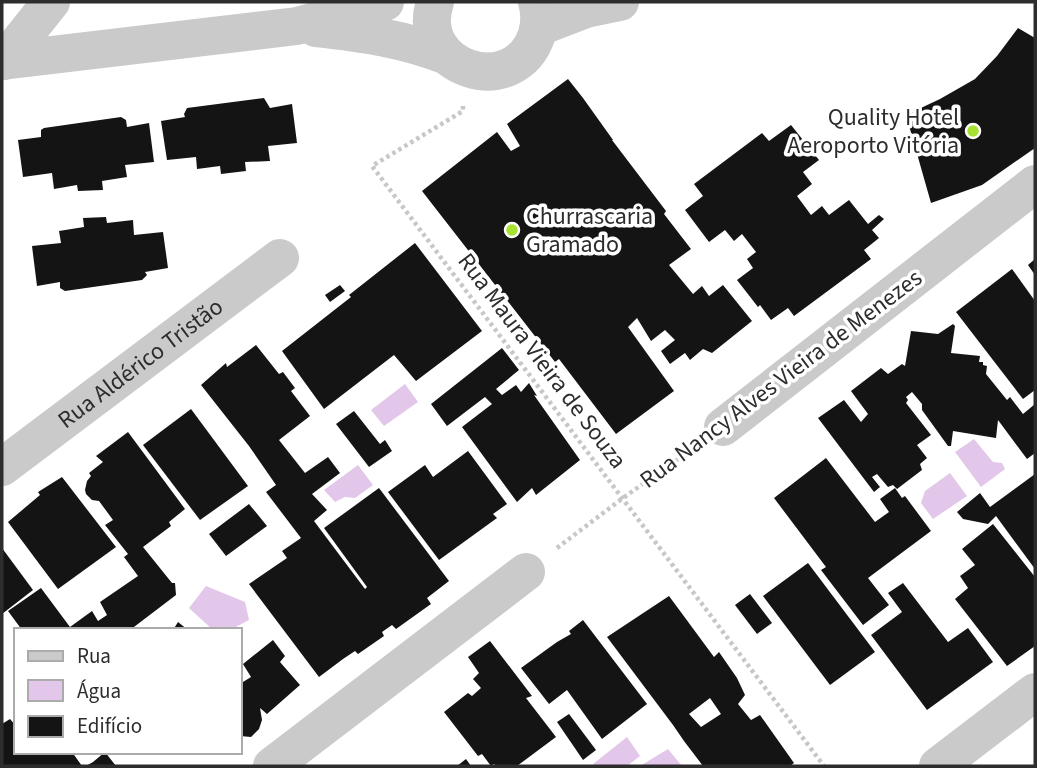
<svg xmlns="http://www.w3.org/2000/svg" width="1037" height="768" font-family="'Source Sans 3',sans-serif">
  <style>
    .water { fill: #e3c7eb }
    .building { fill: #141414; fill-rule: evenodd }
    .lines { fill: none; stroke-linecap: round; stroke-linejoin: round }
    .path { stroke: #c7c7c7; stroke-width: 4.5; stroke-dasharray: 3.5 3.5; stroke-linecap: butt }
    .minor { stroke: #cacaca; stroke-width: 38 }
    .poi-dot { fill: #a7e232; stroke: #fff; stroke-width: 2.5 }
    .labels { text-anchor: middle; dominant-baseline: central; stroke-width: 7; stroke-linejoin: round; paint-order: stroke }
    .poi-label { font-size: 24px; fill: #2d2d2d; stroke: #fff; text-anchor: end }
    .street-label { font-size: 24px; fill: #2d2d2d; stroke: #fff }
  </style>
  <rect width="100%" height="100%" fill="#fff"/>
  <g class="water">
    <path d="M 405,384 L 418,402 L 384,426 L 371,410 Z"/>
    <path d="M 974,439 L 993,462 L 1002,463 L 1005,469 L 981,487 L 955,452 Z"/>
    <path d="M 358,465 L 373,485 L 355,498 L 345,497 L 335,502 L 324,490 Z"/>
    <path d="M 950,473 L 967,496 L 933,519 L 921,503 L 925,491 Z"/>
    <path d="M 206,586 L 245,602 L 249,620 L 230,630 L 213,630 L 189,608 Z"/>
    <path d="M 627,737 L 640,756 L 627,766 L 595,766 L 593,764 Z"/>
    <path d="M 668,749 L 682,766 L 640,766 Z"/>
  </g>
  <g class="building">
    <path d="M 1018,28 L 1035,38 L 1035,148 L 982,185 L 931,203 L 906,115 L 940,99 L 975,79 L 997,56 Z"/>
    <path d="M 568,79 L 583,98 L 613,140 L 612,140 L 666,211 L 664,214 L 691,249 L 669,265 L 693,294 L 702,286 L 709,296 L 723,285 L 752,321 L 712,353 L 703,349 L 690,360 L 685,353 L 670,364 L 661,351 L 675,340 L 665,330 L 651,341 L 637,318 L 628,327 L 674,391 L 616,434 L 559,359 L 555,362 L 422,191 L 497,132 L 511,151 L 520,146 L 507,124 Z"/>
    <path d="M 264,98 L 270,108 L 292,104 L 297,143 L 268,146 L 270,161 L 245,162 L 246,171 L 221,174 L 220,166 L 197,169 L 196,157 L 167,160 L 161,121 L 185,117 L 184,114 L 187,108 Z"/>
    <path d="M 121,117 L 126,120 L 127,127 L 149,123 L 154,162 L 125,165 L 127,177 L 102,181 L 103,190 L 78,191 L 77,185 L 54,189 L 52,173 L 23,177 L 18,140 L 41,137 L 41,130 L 44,128 Z"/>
    <path d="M 791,125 L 819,160 L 803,172 L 812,184 L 797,196 L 811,215 L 822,206 L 829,215 L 849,200 L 868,224 L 879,215 L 884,219 L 872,230 L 879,238 L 864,250 L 871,259 L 794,316 L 788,308 L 771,320 L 760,305 L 758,307 L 737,280 L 753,268 L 747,259 L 756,252 L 742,234 L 734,241 L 725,230 L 709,242 L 685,210 L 703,196 L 694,184 L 762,133 L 769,141 Z"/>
    <path d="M 106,217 L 107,223 L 133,220 L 134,235 L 163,232 L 168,268 L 145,272 L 147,275 L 142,280 L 65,291 L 60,288 L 60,282 L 37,286 L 32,246 L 61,243 L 59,231 L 84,227 L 83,218 Z"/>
    <path d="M 415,243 L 482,331 L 416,381 L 394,355 L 324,409 L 282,351 L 351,297 L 349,295 Z"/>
    <path d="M 1035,259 L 1035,275 L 1028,265 Z"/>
    <path d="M 1012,269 L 1035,301 L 1035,390 L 1023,399 L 956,312 Z"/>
    <path d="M 340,285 L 345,291 L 330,302 L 325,295 Z"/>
    <path d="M 953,324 L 955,326 L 951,353 L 980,356 L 979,362 L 983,362 L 983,365 L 987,366 L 986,374 L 1007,400 L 1010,397 L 1023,414 L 1035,404 L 1035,453 L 1027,459 L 998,420 L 996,438 L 953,431 L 951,446 L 948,446 L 922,410 L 922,404 L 912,392 L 906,397 L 908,400 L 906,403 L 931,435 L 917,445 L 927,458 L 920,464 L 922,470 L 897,489 L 893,485 L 888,487 L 877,474 L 872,477 L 880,487 L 874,492 L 818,418 L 844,400 L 861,422 L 868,414 L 851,391 L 881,368 L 888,374 L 902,364 L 905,366 L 911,331 L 938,334 Z"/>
    <path d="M 256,345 L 279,374 L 283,372 L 295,388 L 291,391 L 310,416 L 279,440 L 305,473 L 328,457 L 340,473 L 312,494 L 327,510 L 314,521 L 365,589 L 367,587 L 324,528 L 379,488 L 449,581 L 427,598 L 431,604 L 396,629 L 392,625 L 382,632 L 384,636 L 358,654 L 355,651 L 343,659 L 319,677 L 249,584 L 287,558 L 282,551 L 301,538 L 266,492 L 276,485 L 249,446 L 201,385 L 226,363 L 227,367 Z"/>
    <path d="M 502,348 L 519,370 L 496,389 L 502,395 L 516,385 L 521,392 L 529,383 L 537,396 L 534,395 L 580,460 L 536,495 L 532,488 L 517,502 L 462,427 L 492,404 L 485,397 L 447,426 L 431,404 Z"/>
    <path d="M 191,409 L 248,486 L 200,520 L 143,445 Z"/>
    <path d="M 354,411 L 380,444 L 385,440 L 392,451 L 369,467 L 336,424 Z"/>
    <path d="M 128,432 L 185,509 L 169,522 L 171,526 L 143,547 L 172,583 L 175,583 L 176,595 L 130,630 L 22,630 L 8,611 L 41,588 L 70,627 L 92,611 L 98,621 L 107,615 L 100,602 L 138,576 L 124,557 L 128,554 L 105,525 L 113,520 L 99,501 L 92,500 L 86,494 L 85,490 L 87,481 L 91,476 L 89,473 L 103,462 L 96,456 Z"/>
    <path d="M 468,451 L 507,504 L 493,514 L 497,518 L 439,560 L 388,492 L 425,465 L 433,477 Z"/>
    <path d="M 826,458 L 875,522 L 889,512 L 880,499 L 895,488 L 902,498 L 905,496 L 931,531 L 868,578 L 889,605 L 863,625 L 821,570 L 826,567 L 774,498 Z"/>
    <path d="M 1035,474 L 1035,569 L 996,516 L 988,524 L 963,519 L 957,512 L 980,493 L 990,507 Z"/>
    <path d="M 62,477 L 116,547 L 58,589 L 8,522 L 40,495 L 38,492 Z"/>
    <path d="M 249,504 L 267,526 L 226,556 L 209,534 Z"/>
    <path d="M 993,524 L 1035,577 L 1035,646 L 1007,666 L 955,599 L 968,588 L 960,576 L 975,565 L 962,549 Z"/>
    <path d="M 2,548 L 33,590 L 2,614 Z"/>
    <path d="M 808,563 L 875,652 L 830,685 L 763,596 Z"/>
    <path d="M 903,583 L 948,642 L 968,628 L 993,662 L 927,710 L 871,635 L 902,612 L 888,593 Z"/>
    <path d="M 750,594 L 772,623 L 757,634 L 735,605 Z"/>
    <path d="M 669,596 L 714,657 L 719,652 L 737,678 L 745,695 L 738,704 L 751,720 L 760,715 L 794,763 L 790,766 L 703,766 L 684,741 L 673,725 L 607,637 ZM 710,698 L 721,714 L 701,727 L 689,714 Z"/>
    <path d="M 583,620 L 647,704 L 602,739 L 567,690 L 549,704 L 521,668 L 557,642 L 571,634 L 569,631 Z"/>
    <path d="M 178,622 L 188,630 L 173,630 Z"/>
    <path d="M 273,640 L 285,656 L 280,662 L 300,685 L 267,714 L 260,708 L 262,720 L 259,729 L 251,737 L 240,736 L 240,682 L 243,682 L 251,677 L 243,664 Z"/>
    <path d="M 490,641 L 532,696 L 526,698 L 556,737 L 517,766 L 496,766 L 494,764 L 491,766 L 482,754 L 478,756 L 444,712 L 468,693 L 472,696 L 481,688 L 473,679 L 479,673 L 468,657 Z"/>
    <path d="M 569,714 L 596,750 L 583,760 L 557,722 Z"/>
    <path d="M 10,719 L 16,726 L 16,752 L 72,752 L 82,766 L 2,766 L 2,724 Z"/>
    <path d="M 105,752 L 116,766 L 86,766 L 93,762 Z"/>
    <path d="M 466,759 L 471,766 L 457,766 Z"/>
  </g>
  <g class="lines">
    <g class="path">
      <path d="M 463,106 L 463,111 L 372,166 L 824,766"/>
      <path d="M 557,548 L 623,498 L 691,450"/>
    </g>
    <g class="minor">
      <path d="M 435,2 C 413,69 515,102 537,34 C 540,23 540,12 537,2"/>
      <path d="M 539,27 L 586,9 L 620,2"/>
      <path d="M 316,28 C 362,33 405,39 447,56"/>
      <path d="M 2,61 L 297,26 L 385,2"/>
      <path d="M 4,61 L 51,2"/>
      <path d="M 723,427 L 1035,184"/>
      <path id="s1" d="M 2,467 L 280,258"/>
      <path d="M 272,766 L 526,572"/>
      <path d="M 938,766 L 1035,692"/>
    </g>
  </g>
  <g class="poi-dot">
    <circle cx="973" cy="131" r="7"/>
    <circle cx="512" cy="230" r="7"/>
  </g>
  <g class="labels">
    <g class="poi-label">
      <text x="959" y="117">Quality Hotel<tspan x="959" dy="28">Aeroporto Vitória</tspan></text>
      <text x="526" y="216" text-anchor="start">Churrascaria<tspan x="526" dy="28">Gramado</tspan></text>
    </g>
    <g class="street-label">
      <text transform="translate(542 361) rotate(53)">Rua Maura Vieira de Souza</text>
      <text stroke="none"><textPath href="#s1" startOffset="173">Rua Aldérico Tristão</textPath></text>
      <text transform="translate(781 379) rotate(-37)">Rua Nancy Alves Vieira de Menezes</text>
    </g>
  </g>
  <rect width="1037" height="768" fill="none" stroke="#2d2d2d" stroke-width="7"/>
  <rect x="14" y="628" width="228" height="126" fill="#ffffff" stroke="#ababab" stroke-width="2"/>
  <rect x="28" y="651" width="35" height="10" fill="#cacaca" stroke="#ababab" stroke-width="2"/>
  <text x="77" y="663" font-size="21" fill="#2d2d2d">Rua</text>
  <rect x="28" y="680" width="35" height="21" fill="#e3c7eb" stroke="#ababab" stroke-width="2"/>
  <text x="77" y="698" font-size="21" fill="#2d2d2d">Água</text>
  <rect x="28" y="716" width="35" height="21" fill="#141414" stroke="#ababab" stroke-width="2"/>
  <text x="77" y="733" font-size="21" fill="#2d2d2d">Edifício</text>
</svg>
